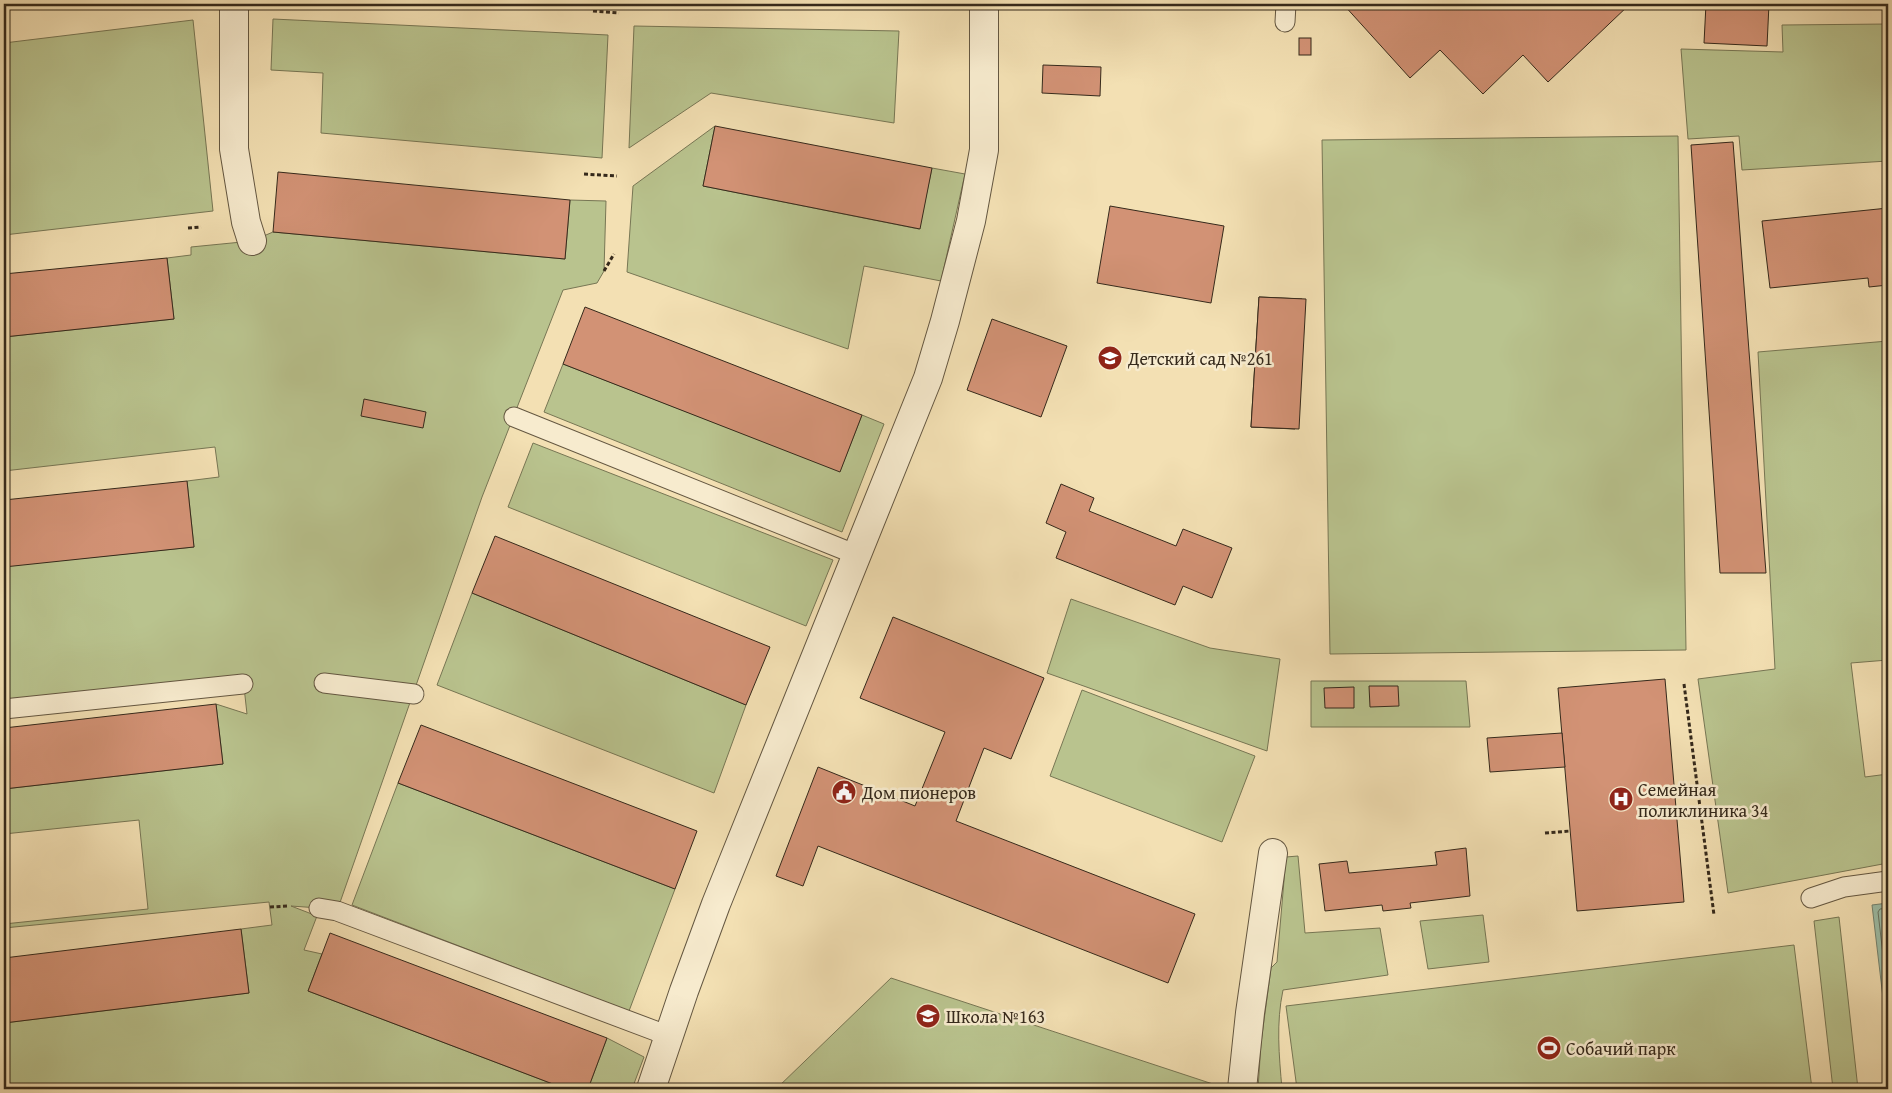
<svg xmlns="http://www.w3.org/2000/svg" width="1892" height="1093" font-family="'Gentium Book Plus',serif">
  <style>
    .green { fill: #b9c38e; stroke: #777654 }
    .water { fill: #9dbea7; stroke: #73826f }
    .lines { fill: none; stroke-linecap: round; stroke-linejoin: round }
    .shore { stroke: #697461; stroke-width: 1 }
    .building { fill: #d29275; stroke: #35291b }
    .lane-casing { stroke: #645741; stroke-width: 21 }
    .street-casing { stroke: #645741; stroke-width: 30 }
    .path { stroke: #35291b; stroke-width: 3; stroke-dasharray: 4 2.5; stroke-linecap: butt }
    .lane { stroke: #f7ebce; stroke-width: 19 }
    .street { stroke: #f7ebce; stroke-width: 28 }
    .labels { text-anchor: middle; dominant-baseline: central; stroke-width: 5; stroke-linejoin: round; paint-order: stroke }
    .poi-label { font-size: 18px; fill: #35291b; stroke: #f7ebce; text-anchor: start }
  </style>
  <rect width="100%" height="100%" fill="#f3e0b3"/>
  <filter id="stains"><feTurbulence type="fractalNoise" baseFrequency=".004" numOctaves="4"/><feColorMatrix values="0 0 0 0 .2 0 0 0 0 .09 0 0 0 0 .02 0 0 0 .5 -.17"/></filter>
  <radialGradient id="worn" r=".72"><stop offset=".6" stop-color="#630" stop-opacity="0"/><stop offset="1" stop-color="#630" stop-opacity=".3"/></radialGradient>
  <g class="green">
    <path d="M 273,19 L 608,35 L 602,158 L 321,133 L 323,73 L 271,70 Z"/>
    <path d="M 193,20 L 213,211 L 4,235 L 4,43 Z"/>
    <path d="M 1888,24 L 1888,161 L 1742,170 L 1739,136 L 1688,139 L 1681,49 L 1783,52 L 1782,25 Z"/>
    <path d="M 634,26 L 899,31 L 894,123 L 711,93 L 629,148 Z"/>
    <path d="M 715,126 L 703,186 L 919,229 L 932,168 L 965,174 L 941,281 L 864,266 L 848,349 L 627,272 L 633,186 Z"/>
    <path d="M 1678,136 L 1686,650 L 1330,654 L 1322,140 Z"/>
    <path d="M 570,200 L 606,201 L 604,271 L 597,283 L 563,290 L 482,497 L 337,911 L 319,908 L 291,906 L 317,916 L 304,950 L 322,954 L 308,991 L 566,1089 L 4,1089 L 4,1023 L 249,993 L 241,929 L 272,925 L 269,902 L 4,928 L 4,924 L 148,909 L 139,820 L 4,834 L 4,789 L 223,764 L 216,704 L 247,714 L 243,678 L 4,704 L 4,566 L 194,547 L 187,481 L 219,477 L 215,447 L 4,471 L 4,337 L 174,319 L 167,258 L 191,255 L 191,247 L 252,241 L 273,232 L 565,259 Z"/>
    <path d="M 1888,341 L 1888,660 L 1851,663 L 1865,777 L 1888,774 L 1888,863 L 1728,893 L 1698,679 L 1775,669 L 1758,352 Z"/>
    <path d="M 563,364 L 840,471 L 862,415 L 884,424 L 842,532 L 544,412 Z"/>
    <path d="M 533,443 L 833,560 L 806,626 L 508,507 Z"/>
    <path d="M 472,593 L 746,705 L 714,793 L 437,685 Z"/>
    <path d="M 1071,599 L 1210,648 L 1280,659 L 1267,751 L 1047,673 Z"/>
    <path d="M 1311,681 L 1466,681 L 1470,727 L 1311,727 Z"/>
    <path d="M 1082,690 L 1255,756 L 1222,842 L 1050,776 Z"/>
    <path d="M 398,783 L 675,889 L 629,1011 L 352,905 Z"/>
    <path d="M 1298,856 L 1305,933 L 1380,928 L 1388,975 L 1283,990 C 1276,1023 1279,1055 1282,1089 L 1258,1089 L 1261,1043 L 1271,968 L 1277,962 L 1286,857 Z"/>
    <path d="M 1483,915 L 1489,962 L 1428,969 L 1420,921 Z"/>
    <path d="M 1839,917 L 1858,1089 L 1833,1089 L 1814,921 Z"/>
    <path d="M 1794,945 L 1812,1089 L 1297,1089 L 1286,1006 Z"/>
    <path d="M 891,978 L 1228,1089 L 776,1089 Z"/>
    <path d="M 607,1038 L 644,1057 L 632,1089 L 588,1089 Z"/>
  </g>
  <path class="water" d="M 1888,903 L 1888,1040 L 1872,905 Z"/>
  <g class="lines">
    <path class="shore" d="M 1888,908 L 1880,909 L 1878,912 L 1888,998"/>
  </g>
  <g class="building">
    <path d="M 1343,4 L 1435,4 L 1437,5 L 1438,4 L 1524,4 L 1526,6 L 1529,4 L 1630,4 L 1548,82 L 1523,55 L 1483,94 L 1440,50 L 1410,78 Z"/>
    <path d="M 1706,4 L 1769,4 L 1767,46 L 1704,43 Z"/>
    <path d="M 1773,4 L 1888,4 L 1888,6 Z"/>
    <rect x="1299" y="38" width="12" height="17"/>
    <path d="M 1043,65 L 1101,67 L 1100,96 L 1042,93 Z"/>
    <path d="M 715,126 L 932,168 L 920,229 L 703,186 Z"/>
    <path d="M 1733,142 L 1766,573 L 1720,573 L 1691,145 Z"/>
    <path d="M 278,172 L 570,200 L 565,259 L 273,232 Z"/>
    <path d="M 1110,206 L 1224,226 L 1211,303 L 1097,283 Z"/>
    <path d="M 1888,208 L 1888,285 L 1869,287 L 1868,278 L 1770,288 L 1762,221 Z"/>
    <path d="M 167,258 L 174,319 L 4,337 L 4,274 Z"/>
    <path d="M 1259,297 L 1302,299 L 1295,429 L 1251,427 Z"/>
    <path d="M 1259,297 L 1306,299 L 1299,429 L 1251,427 Z"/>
    <path d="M 585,307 L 862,415 L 840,472 L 563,364 Z"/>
    <path d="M 992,319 L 1067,346 L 1041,417 L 967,390 Z"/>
    <path d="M 364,399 L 426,412 L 423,428 L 361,416 Z"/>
    <path d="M 187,481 L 194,547 L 4,567 L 4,500 Z"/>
    <path d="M 1061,484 L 1094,498 L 1089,511 L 1176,546 L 1183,529 L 1232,548 L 1212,598 L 1183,586 L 1175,605 L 1056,558 L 1066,532 L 1046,523 Z"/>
    <path d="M 495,536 L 770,647 L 746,705 L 472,593 Z"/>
    <path d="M 893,617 L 1044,678 L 1011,759 L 984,748 L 956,821 L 1195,914 L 1168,983 L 818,846 L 803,886 L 776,876 L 818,767 L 915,806 L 945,732 L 860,698 Z"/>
    <path d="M 1665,679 L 1684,902 L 1577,911 L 1558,688 Z"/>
    <path d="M 1369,686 L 1398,686 L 1399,706 L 1370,707 Z"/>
    <path d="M 1354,687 L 1354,708 L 1325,708 L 1324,688 Z"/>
    <path d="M 216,704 L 223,764 L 4,789 L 4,728 Z"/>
    <path d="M 421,725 L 697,831 L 675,889 L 398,783 Z"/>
    <path d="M 1562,733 L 1565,767 L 1490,772 L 1487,738 Z"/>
    <path d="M 1466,848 L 1470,896 L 1410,903 L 1411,908 L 1383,911 L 1382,905 L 1325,911 L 1319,864 L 1347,861 L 1349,873 L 1437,865 L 1435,852 Z"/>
    <path d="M 241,929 L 249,993 L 4,1023 L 4,958 Z"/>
    <path d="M 330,933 L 607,1038 L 588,1089 L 566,1089 L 308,991 Z"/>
  </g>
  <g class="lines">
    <defs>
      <g id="lane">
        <path d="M 1285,22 L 1286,4"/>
        <path d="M 514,417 L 857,555"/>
        <path d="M 324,683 L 414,694"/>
        <path d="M 4,709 L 243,684"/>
        <path d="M 1811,898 L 1844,887 L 1888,881"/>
        <path d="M 319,908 L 337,911 L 669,1036"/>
      </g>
      <g id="street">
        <path d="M 234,4 L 234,149 L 246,222 L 252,241"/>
        <path d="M 651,1089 L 684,991 L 716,904 L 928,378 L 945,321 L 971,221 L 984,150 L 984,4"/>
        <path d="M 1242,1089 L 1250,1013 L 1273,853"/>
      </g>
    </defs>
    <use href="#lane" class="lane-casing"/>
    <use href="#street" class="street-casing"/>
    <g class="path">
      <path d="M 593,11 L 619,13"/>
      <path d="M 584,174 L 617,176"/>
      <path d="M 188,228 L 201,227"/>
      <path d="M 604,271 L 614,254"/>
      <path d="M 1684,684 L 1714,915"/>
      <path d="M 1545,833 L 1570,831"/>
      <path d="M 270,907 L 289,906"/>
    </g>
    <use href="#lane" class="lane"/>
    <use href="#street" class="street"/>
  </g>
  <defs>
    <symbol id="school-disc" viewBox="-11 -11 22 22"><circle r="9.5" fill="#8f2418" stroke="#f7ebce"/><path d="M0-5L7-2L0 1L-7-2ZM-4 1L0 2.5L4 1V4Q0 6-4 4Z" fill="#fff"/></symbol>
    <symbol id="civic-disc" viewBox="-11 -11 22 22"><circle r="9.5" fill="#8f2418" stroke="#f7ebce"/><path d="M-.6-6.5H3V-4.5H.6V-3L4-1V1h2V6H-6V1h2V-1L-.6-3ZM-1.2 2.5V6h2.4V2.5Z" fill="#fff"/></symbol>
    <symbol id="hospital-disc" viewBox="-11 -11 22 22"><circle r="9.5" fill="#8f2418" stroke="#f7ebce"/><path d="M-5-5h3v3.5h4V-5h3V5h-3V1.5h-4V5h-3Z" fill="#fff"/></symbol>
    <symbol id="stadium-disc" viewBox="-11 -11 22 22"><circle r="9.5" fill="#8f2418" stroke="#f7ebce"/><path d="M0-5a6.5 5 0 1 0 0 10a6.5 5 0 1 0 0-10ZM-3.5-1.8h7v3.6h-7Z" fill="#fff"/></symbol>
  </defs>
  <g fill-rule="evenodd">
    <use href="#school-disc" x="1096" y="344" width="28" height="28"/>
    <use href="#civic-disc" x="830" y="778" width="28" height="28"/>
    <use href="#hospital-disc" x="1607" y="785" width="28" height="28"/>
    <use href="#school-disc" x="914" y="1002" width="28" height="28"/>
    <use href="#stadium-disc" x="1535" y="1034" width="28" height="28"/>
  </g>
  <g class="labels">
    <g class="poi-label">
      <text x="1128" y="358">Детский сад №261</text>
      <text x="1638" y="789">Семейная<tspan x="1638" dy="21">поликлиника 34</tspan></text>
      <text x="862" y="792">Дом пионеров</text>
      <text x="946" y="1016">Школа №163</text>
      <text x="1566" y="1048">Собачий парк</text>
    </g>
  </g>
  <rect width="1892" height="1093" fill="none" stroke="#f3e0b3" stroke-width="20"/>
  <rect x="5" y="5" width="1882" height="1083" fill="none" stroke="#35291b" stroke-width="2.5"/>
  <rect x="10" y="10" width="1872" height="1073" fill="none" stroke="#35291b"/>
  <rect width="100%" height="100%" filter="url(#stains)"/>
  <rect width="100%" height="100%" fill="url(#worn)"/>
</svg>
